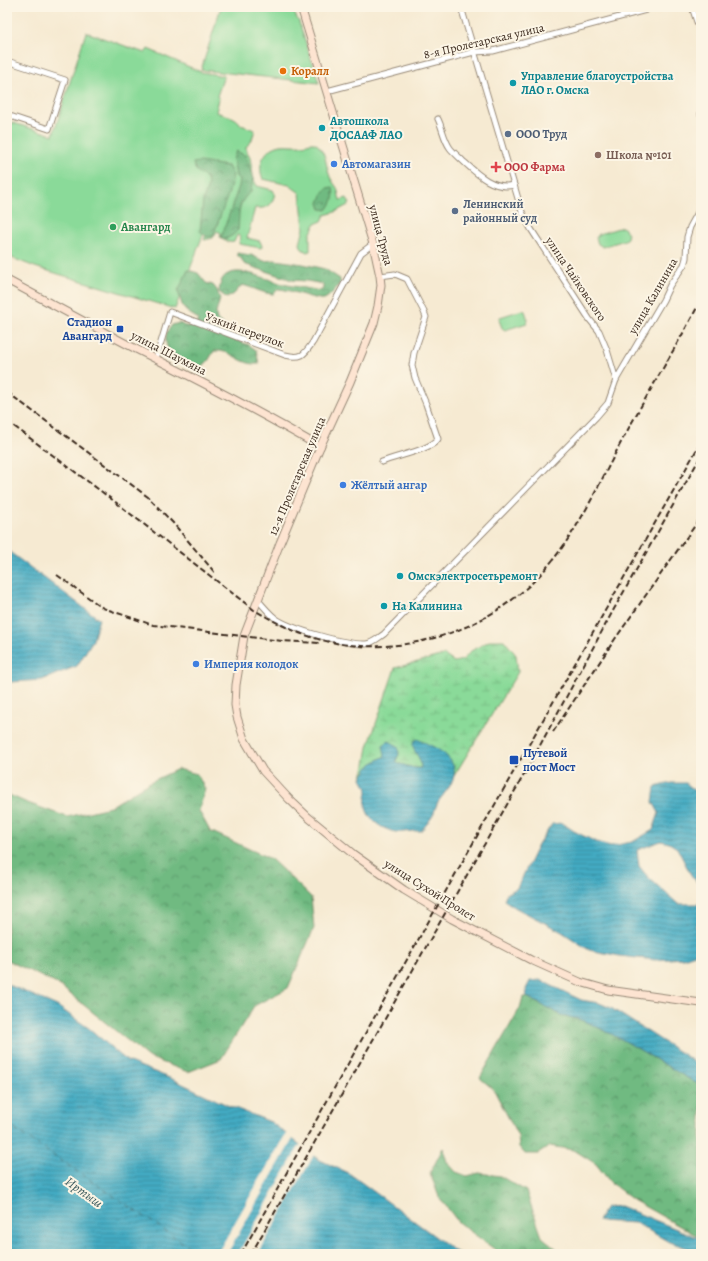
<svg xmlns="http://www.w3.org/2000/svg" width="708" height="1261" font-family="Alegreya,serif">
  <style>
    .green { fill: #8ada99; stroke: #62825c }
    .forest { fill: url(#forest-crowns); stroke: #557250 }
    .wetland { fill: url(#wetland-marsh); stroke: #62825c }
    .water { fill: url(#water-rules); stroke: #3e6a70 }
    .pier { fill: #f6ead2 }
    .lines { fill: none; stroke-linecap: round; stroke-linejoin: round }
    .ferry { stroke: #3e5d60; stroke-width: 1; stroke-dasharray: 5 4; stroke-linecap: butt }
    .street-casing { stroke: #988a78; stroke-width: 7 }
    .secondary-casing { stroke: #988a78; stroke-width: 9 }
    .street { stroke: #fff; stroke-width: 5 }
    .secondary { stroke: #fde4d1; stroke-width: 7 }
    .rail { stroke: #3b2a1e; stroke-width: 2; stroke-dasharray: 6 3; stroke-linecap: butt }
    .food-dot { fill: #e8710a; stroke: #fcf5e5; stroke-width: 1.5 }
    .culture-dot { fill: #0f9aa8; stroke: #fcf5e5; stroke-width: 1.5 }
    .service-dot { fill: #5c6f8a; stroke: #fcf5e5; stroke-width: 1.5 }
    .education-dot { fill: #8d6e63; stroke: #fcf5e5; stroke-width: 1.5 }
    .shop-dot { fill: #3f7fe0; stroke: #fcf5e5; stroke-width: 1.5 }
    .health-dot { fill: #e0444e; stroke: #fcf5e5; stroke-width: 1.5 }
    .leisure-dot { fill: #2e9e5b; stroke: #fcf5e5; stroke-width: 1.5 }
    .transit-dot { fill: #1a4fb4; stroke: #fcf5e5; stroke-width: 1.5 }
    .labels { text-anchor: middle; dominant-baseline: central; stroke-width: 4; stroke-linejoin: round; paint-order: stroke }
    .street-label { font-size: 12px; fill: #3b2a1e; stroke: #fcf5e5 }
    .food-label { font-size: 12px; font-weight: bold; fill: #c56008; stroke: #fcf5e5; text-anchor: start }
    .culture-label { font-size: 12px; font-weight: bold; fill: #0d838f; stroke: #fcf5e5; text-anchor: start }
    .service-label { font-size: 12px; font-weight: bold; fill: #4e5e75; stroke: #fcf5e5; text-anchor: start }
    .education-label { font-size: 12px; font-weight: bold; fill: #785e54; stroke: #fcf5e5; text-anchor: start }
    .shop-label { font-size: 12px; font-weight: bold; fill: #366cbe; stroke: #fcf5e5; text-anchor: start }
    .health-label { font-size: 12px; font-weight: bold; fill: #be3a42; stroke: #fcf5e5; text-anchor: start }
    .leisure-label { font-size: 12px; font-weight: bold; fill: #27864d; stroke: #fcf5e5; text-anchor: start }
    .transit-label { font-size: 12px; font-weight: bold; fill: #164399; stroke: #fcf5e5; text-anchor: end }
    .water-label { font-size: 13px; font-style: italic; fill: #3e5d60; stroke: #fcf5e5 }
  </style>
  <defs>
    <pattern id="forest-crowns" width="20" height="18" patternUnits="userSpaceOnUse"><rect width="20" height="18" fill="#6fba81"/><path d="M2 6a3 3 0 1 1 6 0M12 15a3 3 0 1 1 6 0" fill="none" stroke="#5c9769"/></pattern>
    <pattern id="wetland-marsh" width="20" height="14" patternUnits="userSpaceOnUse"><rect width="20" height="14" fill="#8ada99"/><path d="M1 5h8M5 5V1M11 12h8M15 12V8" fill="none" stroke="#78bb83"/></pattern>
    <pattern id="water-rules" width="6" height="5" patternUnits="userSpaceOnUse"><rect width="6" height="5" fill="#42aac2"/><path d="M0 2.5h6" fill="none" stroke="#388b9d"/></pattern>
  </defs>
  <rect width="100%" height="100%" fill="#fcf5e5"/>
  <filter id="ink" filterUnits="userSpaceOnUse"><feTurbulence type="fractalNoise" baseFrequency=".025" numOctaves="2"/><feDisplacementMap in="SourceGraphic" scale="8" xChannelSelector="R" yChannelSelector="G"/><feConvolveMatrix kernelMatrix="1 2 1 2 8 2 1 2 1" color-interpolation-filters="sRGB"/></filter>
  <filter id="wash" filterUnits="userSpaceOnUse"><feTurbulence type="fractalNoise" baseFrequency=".012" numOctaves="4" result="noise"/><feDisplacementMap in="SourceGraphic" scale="16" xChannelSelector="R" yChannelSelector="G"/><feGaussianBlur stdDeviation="0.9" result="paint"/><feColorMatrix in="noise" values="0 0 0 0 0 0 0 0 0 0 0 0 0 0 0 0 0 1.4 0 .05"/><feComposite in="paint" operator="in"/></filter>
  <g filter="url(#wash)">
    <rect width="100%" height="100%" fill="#f6ead2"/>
    <g class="green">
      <path d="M 221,7 L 291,7 L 299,22 L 319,83 L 201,70 Z"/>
      <path d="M 86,32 L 145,53 L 148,49 L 201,72 L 224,76 L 217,96 L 219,99 L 216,112 C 224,115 237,116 241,125 L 255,130 L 251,142 L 246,147 L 247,152 L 250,158 L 254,180 L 257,186 L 273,190 L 275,194 C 271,206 269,209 255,208 L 247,238 L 260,241 L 262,246 L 261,248 L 239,244 L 240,235 L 237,235 L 234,242 C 229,243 223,241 220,237 L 221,233 L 217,231 L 213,238 L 204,240 L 218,195 L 175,309 L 35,267 L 7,256 L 7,121 L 53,135 Z"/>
      <path d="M 310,143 L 315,143 C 326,150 325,162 329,174 C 330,179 334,183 337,188 C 338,191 339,197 340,200 L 347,198 L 350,204 L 335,212 L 325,215 L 322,221 L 315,224 L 310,235 L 310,251 L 307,252 L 302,249 L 300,244 L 304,228 L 300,193 L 289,185 L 263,179 C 256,164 265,148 281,145 C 291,144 300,147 310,143 Z"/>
      <path d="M 622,227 L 624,228 L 628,233 L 627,238 L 625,240 L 605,246 L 603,247 L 598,244 L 596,238 L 599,234 Z"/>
      <path d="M 522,310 L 525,311 L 528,320 L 527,323 L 505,330 L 502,328 L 499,320 L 500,317 Z"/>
    </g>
    <g class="forest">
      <path d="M 236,151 L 246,156 L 253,178 L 251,191 C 236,205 240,212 238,230 L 233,235 L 226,239 L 221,238 L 239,186 L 240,179 L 236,177 L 233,159 Z"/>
      <path d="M 199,162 L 228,166 L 233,175 L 229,192 L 213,236 L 207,237 L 200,231 L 203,200 L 208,186 L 207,178 C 200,174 195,172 193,163 Z"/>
      <path d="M 333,187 C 335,197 333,202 327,210 L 321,209 L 319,203 L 322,195 L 327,188 Z"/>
      <path d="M 237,253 L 251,255 L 264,261 L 275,260 L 303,264 L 325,269 L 340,279 L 340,284 C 335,289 331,296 324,299 C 316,301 290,289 278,289 L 274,294 C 263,294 253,287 242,285 L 234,294 L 227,298 L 219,292 C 220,284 221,277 228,274 C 242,267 268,280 283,284 C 295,287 308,288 320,291 L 323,289 L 323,284 L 307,281 L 292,280 L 244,264 L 241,258 L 237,255 Z"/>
      <path d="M 188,270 L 198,273 L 206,283 L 213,285 L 217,290 L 220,299 L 216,313 L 217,320 L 231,330 L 227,337 L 249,345 L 256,350 L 259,364 C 240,366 233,349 214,351 L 208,361 L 200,369 C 185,364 163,355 166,336 C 166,332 170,328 172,325 L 179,323 L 185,326 L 196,326 L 199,320 C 195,316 189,314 185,310 C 181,305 180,297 178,291 Z"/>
      <path d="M 178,769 L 197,774 L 205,789 L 199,811 L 210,831 L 271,859 L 311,897 L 314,928 L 288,988 L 254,1006 L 221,1059 L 188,1072 L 148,1057 L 59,985 L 7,960 L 7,794 L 25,802 L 67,817 L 110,807 L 150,782 Z"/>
      <path d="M 523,997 L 527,997 L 561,1015 L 585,1021 L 625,1041 L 701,1086 L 701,1238 L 633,1200 L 611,1183 L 596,1164 L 574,1150 L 550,1146 L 538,1154 L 525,1154 L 519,1147 L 518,1136 L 494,1090 L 480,1078 L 520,1008 Z"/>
      <path d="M 443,1148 L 447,1162 L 456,1172 L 467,1176 L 479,1173 L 500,1176 L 526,1191 L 542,1237 L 563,1254 L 501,1254 L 459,1223 L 439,1197 L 430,1173 Z"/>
    </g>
    <path class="wetland" d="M 491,640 L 504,640 L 516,655 L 518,672 L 454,776 L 453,765 L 413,747 L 421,759 L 421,768 C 413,769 407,765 399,764 L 396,761 L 399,754 L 385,756 L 371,764 L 361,778 L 364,770 L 368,747 L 395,668 L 444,655 L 454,662 L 463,660 L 471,651 Z"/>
    <g class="water">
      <path d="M 7,550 L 99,619 L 93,640 L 77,666 L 42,680 L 10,682 L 7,680 Z"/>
      <path d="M 417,739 C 432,746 457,755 454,776 C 452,785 443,795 438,802 C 436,806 435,809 434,813 C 431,820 425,826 421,831 C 413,830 403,833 396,832 C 383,830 368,820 366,807 C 364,792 372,794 361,778 L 371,764 L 385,756 L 383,745 L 389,741 L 398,746 L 399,754 L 396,761 L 399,764 C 407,765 412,769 421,768 C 421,755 412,753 413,742 Z"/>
      <path d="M 671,783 L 686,783 L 701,796 L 701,887 L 691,875 L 677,848 L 669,843 L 661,841 L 637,850 L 639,866 L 648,877 L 678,904 L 701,904 L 701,923 L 695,925 L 701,935 L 701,952 L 683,958 L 655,960 L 620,956 L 589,950 L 562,932 L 516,908 L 504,900 L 506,894 L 517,888 L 538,845 L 552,824 L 562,823 L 574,831 L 596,842 L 611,846 L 632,842 L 653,830 L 659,813 L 653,802 L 655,787 Z"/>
      <path d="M 540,980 L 581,1000 L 599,1003 L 611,1008 L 695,1062 C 697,1071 701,1077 701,1086 L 625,1041 L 585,1021 L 561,1015 L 527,997 L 526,989 L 530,981 Z"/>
      <path d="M 7,984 L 57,1006 L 90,1029 L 127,1061 L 172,1079 L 227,1105 L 271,1122 L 318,1159 L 350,1174 L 459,1254 L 7,1254 Z"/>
      <path d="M 620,1206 L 701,1239 L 701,1254 L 694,1250 L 669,1242 L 636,1223 L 598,1221 L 606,1207 Z"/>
    </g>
    <g class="pier">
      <path d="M 287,1132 L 294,1137 L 227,1254 L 217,1254 Z"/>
      <path d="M 301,1143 L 315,1153 L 258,1254 L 238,1254 Z"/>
    </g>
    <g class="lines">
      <path class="ferry" d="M 7,1124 L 200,1254"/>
    </g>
  </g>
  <g filter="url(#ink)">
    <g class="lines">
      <defs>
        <g id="street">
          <path d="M 461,7 L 522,212 L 531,229 L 590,320 L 599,331 L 607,350 L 616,380"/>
          <path d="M 692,7 L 701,34"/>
          <path d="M 7,61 L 65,80 L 49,129 L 7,115"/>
          <path d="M 327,91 L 474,52 L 493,51 L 646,10"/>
          <path d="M 701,107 L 701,115"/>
          <path d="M 438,119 C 442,127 444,140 450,148 C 453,152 459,157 463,161 C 477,174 493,190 514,185"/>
          <path d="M 380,276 L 395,274 L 407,279 L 424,312 L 426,317 L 414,353 L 412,365 L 415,378 L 426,404 L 438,439 C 431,450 395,456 382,462"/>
          <path d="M 156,359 L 170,312 L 285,355 C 302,359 304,355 313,342 L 361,253 L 373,244"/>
          <path d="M 258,600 C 263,606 269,613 275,618 C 290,629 347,645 366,644 C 373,643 378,638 384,634 L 596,417 L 608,403 L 616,380 L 663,300 L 670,285 L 684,265 L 686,258 L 687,237 L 690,227 L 701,207"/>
        </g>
        <g id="secondary">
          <path d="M 301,7 L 373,244 L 380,276 L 381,285 L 378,306 L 374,323 L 350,382 L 320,447 L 280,543 L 244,636 L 236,685 L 235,705 L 237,717 L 244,739 L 263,771 L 289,799 L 308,817 L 353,854 L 404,890 L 452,919 L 531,960 L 580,982 L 608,990 L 701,1003"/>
          <path d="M 7,280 C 50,303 92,326 136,349 C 198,380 260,412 320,447"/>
        </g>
      </defs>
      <use href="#street" class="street-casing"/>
      <use href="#secondary" class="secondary-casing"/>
      <use href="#street" class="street"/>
      <use href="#secondary" class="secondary"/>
      <g class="rail">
        <path d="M 7,392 L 148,497 L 173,523 L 216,574"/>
        <path d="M 7,421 L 114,501 L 254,610 C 272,620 291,631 311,637 C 395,663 491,633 547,567 C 583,525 604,472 631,424 C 654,383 679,342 701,300"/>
        <path d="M 57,575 L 103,608 L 153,625 L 282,641 L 320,643"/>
        <path d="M 553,732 L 615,639 L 701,517"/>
        <path d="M 241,1254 C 393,983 547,713 701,442"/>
        <path d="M 251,1254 L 525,773 L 614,609 L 701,456"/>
      </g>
    </g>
  </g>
  <circle class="food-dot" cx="283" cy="71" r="4"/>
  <g class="culture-dot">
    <circle cx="513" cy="83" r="4"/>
    <circle cx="322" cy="128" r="4"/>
    <circle cx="400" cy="576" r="4"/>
    <circle cx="384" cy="606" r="4"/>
  </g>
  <g class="service-dot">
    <circle cx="508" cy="134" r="4"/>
    <circle cx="455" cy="211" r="4"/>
  </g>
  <circle class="education-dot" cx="598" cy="155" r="4"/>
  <g class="shop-dot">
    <circle cx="334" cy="164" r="4"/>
    <circle cx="343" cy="485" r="4"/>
    <circle cx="196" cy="664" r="4"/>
  </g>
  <path class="health-dot" d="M494 161h4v4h4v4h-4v4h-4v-4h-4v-4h4z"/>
  <circle class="leisure-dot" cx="113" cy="227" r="4"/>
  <g class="transit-dot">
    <rect x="116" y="325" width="8" height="8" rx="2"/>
    <rect x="509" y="755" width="10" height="10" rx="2"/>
  </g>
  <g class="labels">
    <g class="street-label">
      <text transform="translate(484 41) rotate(-13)">8-я Пролетарская улица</text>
      <text transform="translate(381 235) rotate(75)">улица Труда</text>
      <text transform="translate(576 279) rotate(56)">улица Чайковского</text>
      <text transform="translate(653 296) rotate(-60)">улица Калинина</text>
      <text transform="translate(245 330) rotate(20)">Узкий переулок</text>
      <text transform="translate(169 353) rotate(27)">улица Шаумяна</text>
      <text transform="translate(297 476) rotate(-67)">12-я Пролетарская улица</text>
      <text transform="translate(430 890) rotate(32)">улица Сухой Пролет</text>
    </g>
    <g class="food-label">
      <text x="291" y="71">Коралл</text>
    </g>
    <g class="culture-label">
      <text x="521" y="76">Управление благоустройства<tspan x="521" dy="14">ЛАО г. Омска</tspan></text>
      <text x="330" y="121">Автошкола<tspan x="330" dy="14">ДОСААФ ЛАО</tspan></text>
      <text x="408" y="576">Омскэлектросетьремонт</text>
      <text x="392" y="606">На Калинина</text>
    </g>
    <g class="service-label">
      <text x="516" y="134">ООО Труд</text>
      <text x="463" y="204">Ленинский<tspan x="463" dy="14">районный суд</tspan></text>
    </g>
    <g class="education-label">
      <text x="606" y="155">Школа №101</text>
    </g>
    <g class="shop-label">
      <text x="342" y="164">Автомагазин</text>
      <text x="351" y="485">Жёлтый ангар</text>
      <text x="204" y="664">Империя колодок</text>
    </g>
    <g class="health-label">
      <text x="504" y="167">ООО Фарма</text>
    </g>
    <g class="leisure-label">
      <text x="121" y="227">Авангард</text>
    </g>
    <g class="transit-label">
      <text x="112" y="322">Стадион<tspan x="112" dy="14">Авангард</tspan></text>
      <text x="523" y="753" text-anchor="start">Путевой<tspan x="523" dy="14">пост Мост</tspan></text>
    </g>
    <g class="water-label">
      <text transform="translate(84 1192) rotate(36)">Иртыш</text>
    </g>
  </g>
  <rect width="708" height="1261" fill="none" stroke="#fcf5e5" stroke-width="24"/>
</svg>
